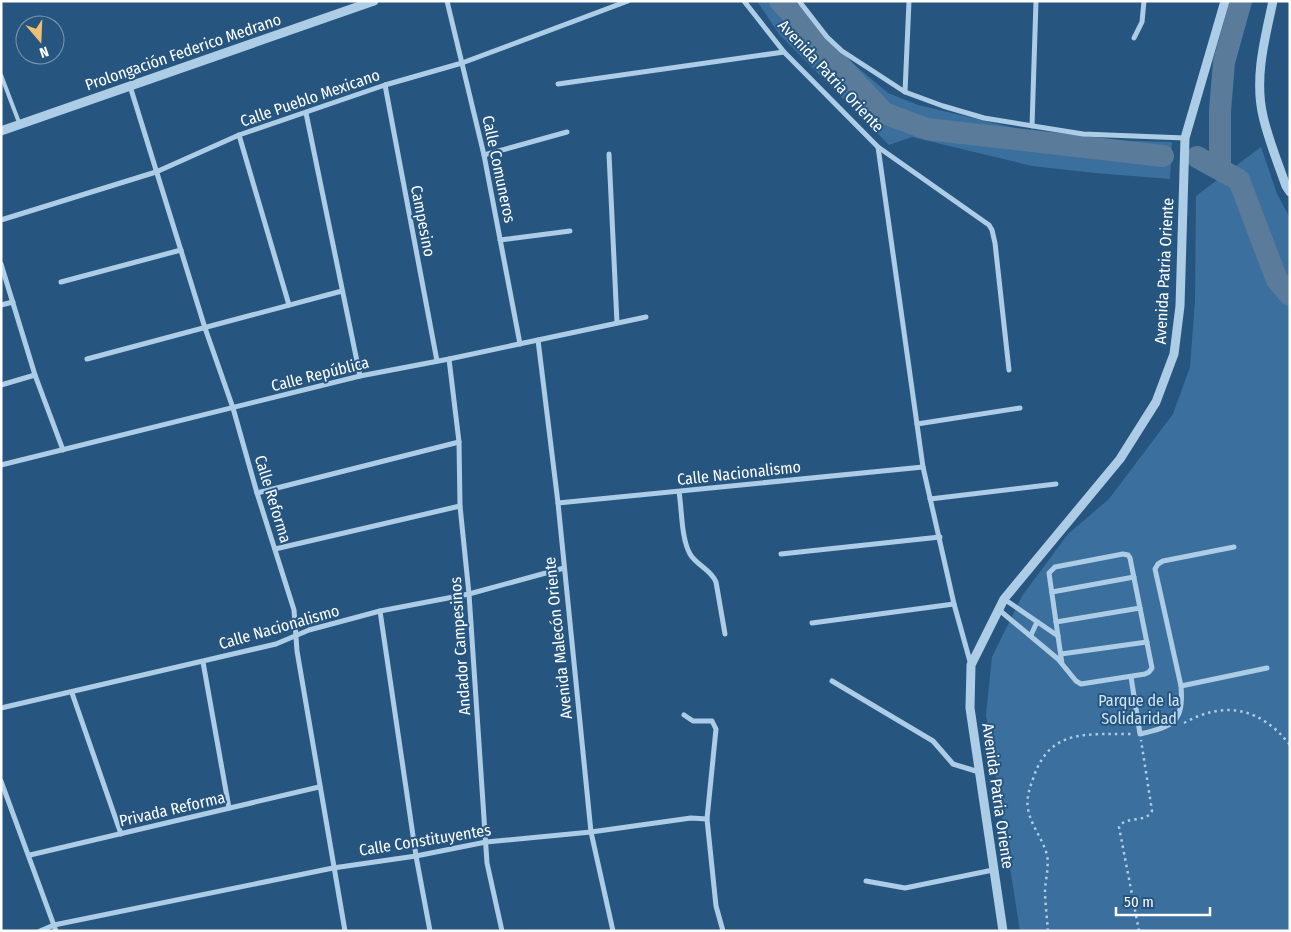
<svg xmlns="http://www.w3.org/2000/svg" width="1291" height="932" font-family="'Fira Sans Condensed',sans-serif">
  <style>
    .green { fill: #3b709e }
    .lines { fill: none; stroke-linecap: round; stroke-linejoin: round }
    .river { stroke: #5a7b99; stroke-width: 22 }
    .path { stroke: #adcce6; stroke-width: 2.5; stroke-dasharray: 2.5 4; stroke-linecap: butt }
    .service { stroke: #adcce6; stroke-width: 4 }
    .minor { stroke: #adcce6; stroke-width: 5 }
    .tertiary { stroke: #adcce6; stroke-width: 9 }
    .labels { text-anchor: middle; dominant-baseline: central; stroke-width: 4; stroke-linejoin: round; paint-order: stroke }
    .street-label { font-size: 16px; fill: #fff; stroke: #265680 }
    .park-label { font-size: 16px; fill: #d1e5f5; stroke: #265680 }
  </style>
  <rect width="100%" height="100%" fill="#265680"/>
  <g class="green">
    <path d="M 757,1 L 795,1 L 820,36 L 888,93 L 918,105 L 1040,134 L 1099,140 L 1172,142 L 1170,179 L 1095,173 L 1032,166 L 912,137 L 889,145 L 779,34 Z"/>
    <path d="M 1261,147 L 1277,194 L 1290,218 L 1290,931 L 1020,931 L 986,715 L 992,657 L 1022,596 L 1068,534 L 1109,499 L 1173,414 L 1190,367 L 1195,301 L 1196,196 Z"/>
  </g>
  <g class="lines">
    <g class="river">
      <path d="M 780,1 L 884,113 L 927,129 L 1163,156"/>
      <path d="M 1197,157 L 1239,180 L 1277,280 L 1290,295"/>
      <path d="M 1220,169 L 1220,111 L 1224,62 L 1241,1"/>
    </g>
    <g class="path">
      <path d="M 1184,723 C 1225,700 1261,708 1290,745"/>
      <path d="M 1048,931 C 1047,917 1045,903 1045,889 C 1046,878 1049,866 1047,855 C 1043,839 1031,826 1028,809 C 1026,798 1030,787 1034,776 C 1051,727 1090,735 1133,734"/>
      <path d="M 1139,931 L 1119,827 C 1126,815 1145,824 1152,811 L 1141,740"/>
    </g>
    <path class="service" d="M 1,75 L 20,125"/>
    <g class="minor">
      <path d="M 447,1 L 484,155 L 520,344"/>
      <path d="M 744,1 L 784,52 L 878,147 L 989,225 L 992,230 L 995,243 L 1009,370"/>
      <path d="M 799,1 L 827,37 L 842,51 L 905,92 L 943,106 L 984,118 L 1083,134 L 1185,138"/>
      <path d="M 1134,38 L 1142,22 L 1144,1"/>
      <path d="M 558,84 L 784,52"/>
      <path d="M 385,85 L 437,361"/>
      <path d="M 130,86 L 205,328 L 233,408 L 257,493 L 294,610 L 297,651 L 345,931"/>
      <path d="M 905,92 L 909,1"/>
      <path d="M 306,113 L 360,376"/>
      <path d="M 1032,126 L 1036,1"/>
      <path d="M 239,135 L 289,305"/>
      <path d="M 878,147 L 923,467 L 954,604 L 971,665"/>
      <path d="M 609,154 L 617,323"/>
      <path d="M 484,155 L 567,132"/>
      <path d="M 1,220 L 156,172 L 239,135 L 385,85 L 462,63 L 628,1"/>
      <path d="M 500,240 L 570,231"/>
      <path d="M 1,264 L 35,375 L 63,450"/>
      <path d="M 61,282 L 181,250"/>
      <path d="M 1,305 L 13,302"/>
      <path d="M 538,340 L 558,503 L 591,832 L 613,931"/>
      <path d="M 87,359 L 342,291"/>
      <path d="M 449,359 L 459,442 L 460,506 L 469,594 L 487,863 L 502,931"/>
      <path d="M 1,385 L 35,375"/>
      <path d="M 917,424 L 1020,408"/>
      <path d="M 1,465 L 360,376 L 449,359 L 646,317"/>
      <path d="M 679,492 C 682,509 681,538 690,554 C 696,565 711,569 716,582 L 725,634"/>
      <path d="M 257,493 L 459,442"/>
      <path d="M 930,499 L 1056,484"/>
      <path d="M 558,503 L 923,467"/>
      <path d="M 275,549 L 460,506"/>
      <path d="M 781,554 L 940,537"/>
      <path d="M 1052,592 L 1134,577"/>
      <path d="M 1004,599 L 1058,636"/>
      <path d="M 998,609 L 1058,659 L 1076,681 L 1081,684 L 1145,674 L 1149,672 L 1152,668 L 1130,558 L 1128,555 L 1123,554 L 1055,567 L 1049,573 L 1062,664"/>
      <path d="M 380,611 L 416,856 L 430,931"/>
      <path d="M 1056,622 L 1140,608"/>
      <path d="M 812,623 L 954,604"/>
      <path d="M 1031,635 L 1037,622"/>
      <path d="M 1061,654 L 1147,642"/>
      <path d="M 203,662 L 229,808"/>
      <path d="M 1131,677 L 1140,734 C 1173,726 1184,723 1181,686 L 1155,569 L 1158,564 L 1163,561 L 1234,547"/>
      <path d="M 832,681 L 933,741 L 953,764 L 979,772"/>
      <path d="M 1181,686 L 1267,668"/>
      <path d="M 72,693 L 121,834"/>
      <path d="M 1,708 L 276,644 L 309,630 L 380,611 L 469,594 L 564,568"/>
      <path d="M 684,715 L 693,721 L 712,721 L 716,729 L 707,819 L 716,906 L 723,931"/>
      <path d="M 1,781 L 56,931"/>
      <path d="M 30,855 L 319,787"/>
      <path d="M 866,881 L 905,888 L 993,870"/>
      <path d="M 40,931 L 54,925 L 333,868 L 416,856 L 486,842 L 591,832 L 691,818 L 707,819"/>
    </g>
    <g class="tertiary">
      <path d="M 1273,1 C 1265,38 1254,78 1263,116 C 1268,139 1278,163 1286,186 L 1290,192"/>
      <path d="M 1,131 L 374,1"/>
      <path d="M 1003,931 L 970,708 L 971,665 L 1004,599 L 1120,459 L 1156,402 L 1174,354 L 1180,306 L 1185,138 L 1225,1"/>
    </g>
  </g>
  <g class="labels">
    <g class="street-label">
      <text transform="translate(183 52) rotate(-19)">Prolongación Federico Medrano</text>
      <text transform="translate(831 76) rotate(47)">Avenida Patria Oriente</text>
      <text transform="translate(310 98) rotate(-19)">Calle Pueblo Mexicano</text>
      <text transform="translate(499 169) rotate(78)">Calle Comuneros</text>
      <text transform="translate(423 221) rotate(79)">Campesino</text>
      <text transform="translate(1164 271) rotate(-87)">Avenida Patria Oriente</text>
      <text transform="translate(320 374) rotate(-14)">Calle República</text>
      <text transform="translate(739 473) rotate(-6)">Calle Nacionalismo</text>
      <text transform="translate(273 499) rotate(73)">Calle Reforma</text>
      <text transform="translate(279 627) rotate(-16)">Calle Nacionalismo</text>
      <text transform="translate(558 638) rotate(-96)">Avenida Malecón Oriente</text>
      <text transform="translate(460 646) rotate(-94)">Andador Campesinos</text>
      <text transform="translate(998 796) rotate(82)">Avenida Patria Oriente</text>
      <text transform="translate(172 809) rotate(-13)">Privada Reforma</text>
      <text transform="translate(425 840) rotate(-9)">Calle Constituyentes</text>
    </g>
    <g class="park-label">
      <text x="1139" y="700">Parque de la<tspan x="1139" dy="18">Solidaridad</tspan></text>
    </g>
  </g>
  <rect width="1291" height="932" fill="none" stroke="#ffffff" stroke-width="5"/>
  <g transform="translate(40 40) rotate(161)"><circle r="24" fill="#265680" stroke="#7d9ab3"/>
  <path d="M0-4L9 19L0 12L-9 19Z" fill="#efbf73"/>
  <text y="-8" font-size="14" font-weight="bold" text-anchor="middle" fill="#ffffff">N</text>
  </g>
  <path d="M1116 907v8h94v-8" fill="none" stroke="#ffffff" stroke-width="2.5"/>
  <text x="1124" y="907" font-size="15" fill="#ffffff" stroke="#265680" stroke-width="4" paint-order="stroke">50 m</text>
</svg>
